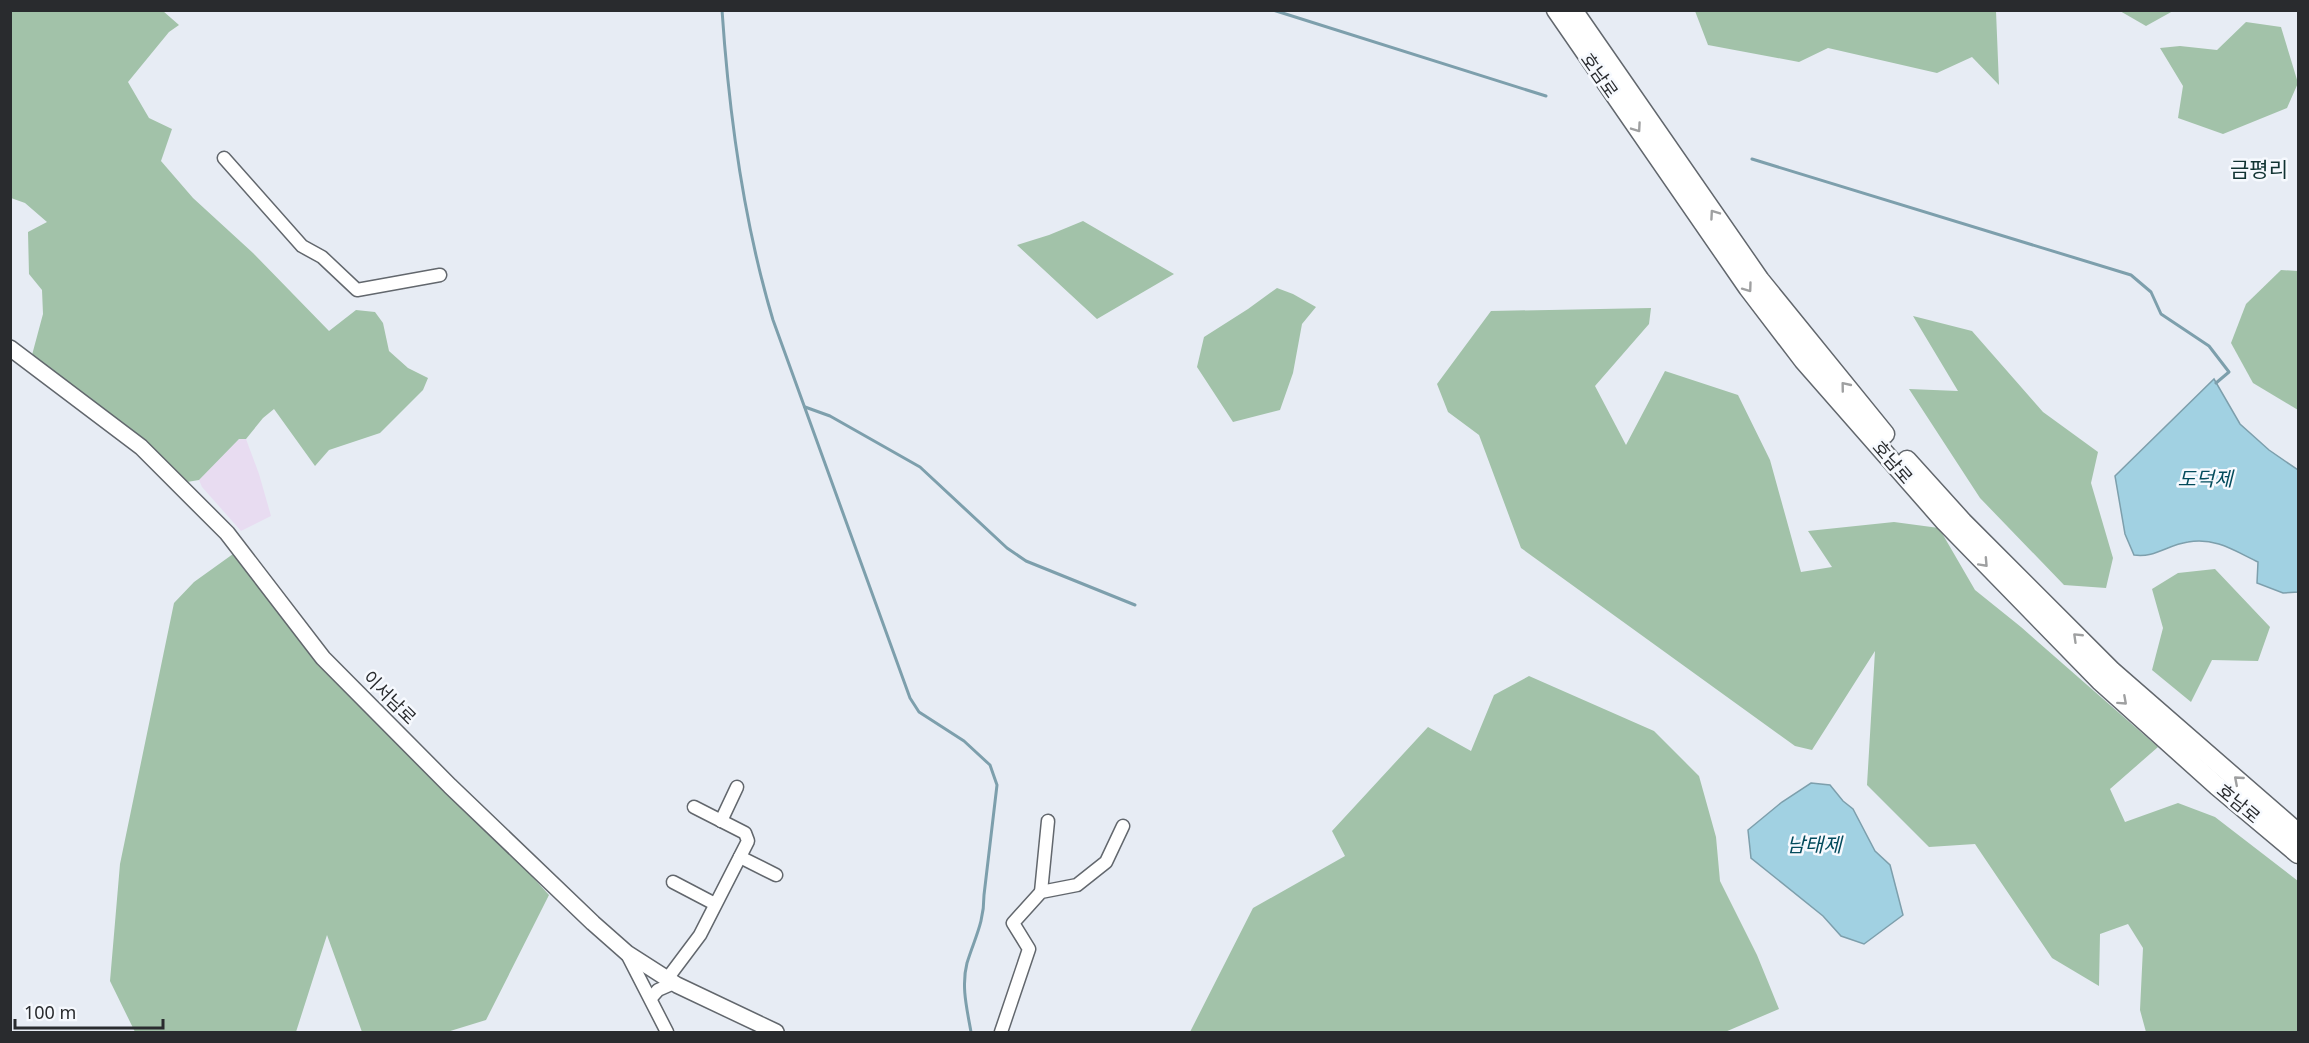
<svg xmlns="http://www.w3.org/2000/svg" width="2309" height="1043" font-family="'Noto Sans','Noto Sans KR',sans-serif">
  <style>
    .commercial { fill: #e8dcf1 }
    .green { fill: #a2c2a9 }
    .water { fill: #a1d1e2; stroke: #7d9fac; stroke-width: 1.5 }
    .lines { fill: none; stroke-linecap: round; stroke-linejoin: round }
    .stream { stroke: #7d9fac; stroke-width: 3 }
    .minor-casing { stroke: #62676d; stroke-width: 15 }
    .major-casing { stroke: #62676d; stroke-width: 18 }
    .highway-casing { stroke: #62676d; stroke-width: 21 }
    .minor { stroke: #fff; stroke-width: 12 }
    .major { stroke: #fff; stroke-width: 15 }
    .highway { stroke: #fff; stroke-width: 18 }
    .oneway { stroke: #9fa0a1 }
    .labels { text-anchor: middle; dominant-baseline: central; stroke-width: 5; stroke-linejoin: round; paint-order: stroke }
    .street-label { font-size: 18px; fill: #292b2e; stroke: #f6f9fe }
    .water-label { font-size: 20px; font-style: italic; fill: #034b5c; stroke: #f6f9fe }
    .quarter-label { font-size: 21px; fill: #103332; stroke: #f6f9fe }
  </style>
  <rect width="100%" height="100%" fill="#e7ecf4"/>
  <path class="commercial" d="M 239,439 L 246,439 L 259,474 L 271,516 L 241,531 L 202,487 L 199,480 Z"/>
  <g class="green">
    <path d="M 10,11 L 163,11 L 179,25 L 169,32 L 128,82 L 149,118 L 172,129 L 161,161 L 193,198 L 253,253 L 329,331 L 356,310 L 375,312 L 383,323 L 389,351 L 408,368 L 428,378 L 423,390 L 380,433 L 329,450 L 315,466 L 274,409 L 263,418 L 246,439 L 239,439 L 199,480 L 187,482 L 144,443 L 32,355 L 43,314 L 42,290 L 29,274 L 28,232 L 47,222 L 25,203 L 11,198 L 10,112 L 12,110 L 10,105 Z"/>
    <path d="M 1695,11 L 1996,11 L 1999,85 L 1972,57 L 1937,73 L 1828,48 L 1799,62 L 1708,45 Z"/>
    <path d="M 2120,11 L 2173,11 L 2146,26 Z"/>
    <path d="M 2246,22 L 2281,27 L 2298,83 L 2287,108 L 2223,134 L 2178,118 L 2183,86 L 2160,48 L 2180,46 L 2217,50 Z"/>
    <path d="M 1083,221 L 1174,274 L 1097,319 L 1017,245 L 1049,235 Z"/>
    <path d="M 2281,270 L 2298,271 L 2298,410 L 2253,383 L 2231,343 L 2246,304 Z"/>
    <path d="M 1277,288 L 1293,294 L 1316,307 L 1302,324 L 1293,373 L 1280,410 L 1233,422 L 1197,367 L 1204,337 L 1248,309 Z"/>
    <path d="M 1651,308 L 1649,324 L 1595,386 L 1626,445 L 1665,371 L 1738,395 L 1770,460 L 1801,572 L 1832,567 L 1808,531 L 1894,522 L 1939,528 L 1975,590 L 2021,627 L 2158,747 L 2110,789 L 2125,822 L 2178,803 L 2215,817 L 2298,881 L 2298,1032 L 2146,1032 L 2140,1010 L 2143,948 L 2128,924 L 2100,934 L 2099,986 L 2052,958 L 1975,844 L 1929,847 L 1867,785 L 1875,651 L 1812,750 L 1795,746 L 1521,548 L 1479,435 L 1448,412 L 1437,384 L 1491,311 Z"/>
    <path d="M 1913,316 L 1972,331 L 2043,412 L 2098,452 L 2091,483 L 2113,558 L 2106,588 L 2064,585 L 1980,498 L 1909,389 L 1958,391 Z"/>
    <path d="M 240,549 L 323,658 L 450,786 L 549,895 L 486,1020 L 447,1032 L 362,1032 L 327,935 L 296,1032 L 135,1032 L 110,981 L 120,864 L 174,603 L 194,582 Z"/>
    <path d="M 2215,569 L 2270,627 L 2258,661 L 2212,660 L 2191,702 L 2152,670 L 2163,628 L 2152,589 L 2178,573 Z"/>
    <path d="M 1529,676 L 1654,731 L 1699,776 L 1716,837 L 1720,881 L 1757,955 L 1779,1009 L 1725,1032 L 1190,1032 L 1253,908 L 1345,856 L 1332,831 L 1428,727 L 1471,751 L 1494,695 Z"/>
  </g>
  <g class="water">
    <path d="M 2214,379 L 2240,424 L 2269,450 L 2298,470 L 2298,592 L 2283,593 L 2257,583 L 2258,562 C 2235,551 2215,537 2188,542 C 2167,545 2155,558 2134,555 L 2125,534 L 2115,476 Z"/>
    <path d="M 1811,783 L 1830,785 L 1843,801 L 1853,809 L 1875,851 L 1890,865 L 1903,915 L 1864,944 L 1841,936 L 1823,916 L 1751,858 L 1748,830 L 1782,802 Z"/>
  </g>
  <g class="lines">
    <g class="stream">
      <path d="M 722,10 C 729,114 743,220 773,320 L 910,698 L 919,712 L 964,741 L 990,765 L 997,785 L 984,895 C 984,923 975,937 967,963 C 961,986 967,1009 971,1032"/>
      <path d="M 1273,10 L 1546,96"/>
      <path d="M 1752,159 L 2131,275 L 2151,292 L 2161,314 L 2209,346 L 2229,372 L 2216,383"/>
      <path d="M 805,407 L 830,416 L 920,467 L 1007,548 L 1026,561 L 1135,605"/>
    </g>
    <defs>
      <g id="minor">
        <path d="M 224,158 L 302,246 L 322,257 L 357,290 L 440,275"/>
        <path d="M 721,821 L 737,787"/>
        <path d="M 740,857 L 776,875"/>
        <path d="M 673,882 L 715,904"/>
        <path d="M 1041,892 L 1048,821"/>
        <path d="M 627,954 L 667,1032"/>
        <path d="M 667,979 L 700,935 L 748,841 L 745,833 L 694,807"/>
        <path d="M 651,998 L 658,990 L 674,983"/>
        <path d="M 1001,1032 L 1029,949 L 1013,923 L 1041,892 L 1077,885 L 1106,862 L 1123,826"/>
      </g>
      <path id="major" d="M 10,348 L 141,447 L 227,533 L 323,658 L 450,786 L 593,923 L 627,953 L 677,985 L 776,1032"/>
      <g id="highway">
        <path d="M 1556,10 L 1748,288 L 1803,360 L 1945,522 L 2100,681 L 2217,786 L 2298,854"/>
        <path d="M 1573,10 L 1760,280 L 1885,434"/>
        <path d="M 1907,460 L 1963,522 L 2112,671 L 2298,833"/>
      </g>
    </defs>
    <use href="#minor" class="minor-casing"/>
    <use href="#major" class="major-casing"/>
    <use href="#highway" class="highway-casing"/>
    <use href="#minor" class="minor"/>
    <use href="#major" class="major"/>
    <use href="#highway" class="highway"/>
  </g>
  <defs><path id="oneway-chevron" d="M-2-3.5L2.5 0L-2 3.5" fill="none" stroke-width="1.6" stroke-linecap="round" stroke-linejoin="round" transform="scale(1.5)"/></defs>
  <g class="oneway">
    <use href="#oneway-chevron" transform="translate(1637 128) rotate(55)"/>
    <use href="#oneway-chevron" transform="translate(1714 214) rotate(-125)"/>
    <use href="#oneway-chevron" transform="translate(1748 288) rotate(54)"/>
    <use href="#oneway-chevron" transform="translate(1845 386) rotate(-129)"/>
    <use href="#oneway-chevron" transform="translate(1984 563) rotate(47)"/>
    <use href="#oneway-chevron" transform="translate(2077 637) rotate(-136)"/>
    <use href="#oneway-chevron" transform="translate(2123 701) rotate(42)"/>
    <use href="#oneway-chevron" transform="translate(2238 780) rotate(-139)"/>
  </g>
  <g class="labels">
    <g class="street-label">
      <text transform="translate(1600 75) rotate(55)">호남로</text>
      <text transform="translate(1893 462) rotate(49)">호남로</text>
      <text transform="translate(390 697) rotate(45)">이서남로</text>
      <text transform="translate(2239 803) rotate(40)">호남로</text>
    </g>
    <g class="water-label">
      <text x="2205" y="478">도덕제</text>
      <text x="1814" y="844">남태제</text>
    </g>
    <g class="quarter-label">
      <text x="2259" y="169">금평리</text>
    </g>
  </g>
  <rect width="2309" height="1043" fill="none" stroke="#292b2e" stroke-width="24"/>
  <path d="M15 1019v9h148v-9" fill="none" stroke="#292b2e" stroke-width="3"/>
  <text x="24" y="1019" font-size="18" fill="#292b2e" stroke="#f6f9fe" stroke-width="4.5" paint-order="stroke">100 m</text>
</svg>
